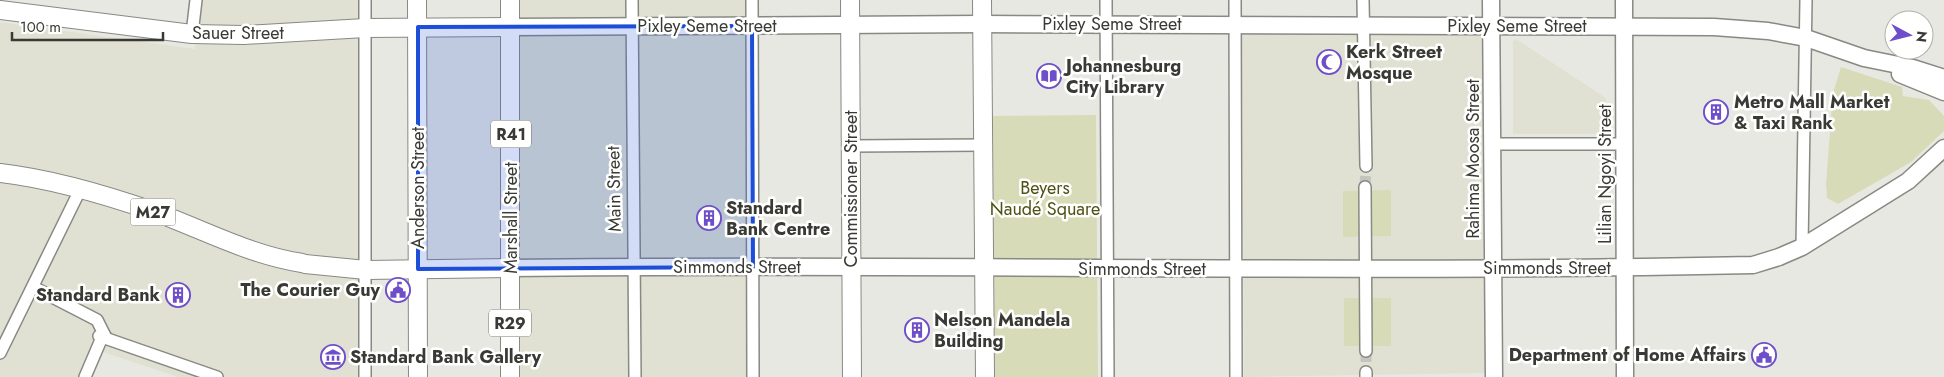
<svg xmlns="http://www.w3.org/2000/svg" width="1944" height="377" font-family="Jost,sans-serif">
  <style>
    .built { fill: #e0e1d3 }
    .green { fill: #d8dbb7 }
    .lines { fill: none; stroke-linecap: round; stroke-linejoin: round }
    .street-tunnel { stroke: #c5c5c0; stroke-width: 11; stroke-dasharray: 11 5.5; stroke-linecap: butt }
    .street-casing { stroke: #888983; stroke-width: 14 }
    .secondary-casing { stroke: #888983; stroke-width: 19 }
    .primary-casing { stroke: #888983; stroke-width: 20 }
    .street { stroke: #fff; stroke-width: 11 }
    .secondary { stroke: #fff; stroke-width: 16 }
    .primary { stroke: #fff; stroke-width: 18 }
    .marked { fill: #1d4ed8; fill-opacity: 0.2; stroke: #1d4ed8; stroke-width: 4; stroke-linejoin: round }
    .labels { text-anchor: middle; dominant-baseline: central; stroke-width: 5; stroke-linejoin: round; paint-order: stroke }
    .shield { fill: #fffffe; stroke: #747472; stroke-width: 1 }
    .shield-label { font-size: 16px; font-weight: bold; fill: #393936 }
    .street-label { font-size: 18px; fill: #393936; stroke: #fffffe }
    .poi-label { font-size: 18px; font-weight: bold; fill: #393936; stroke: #fffffe; text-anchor: start }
    .park-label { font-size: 18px; fill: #4f5115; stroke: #fffffe }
  </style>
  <rect width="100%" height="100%" fill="#e8e8e2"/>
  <g class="built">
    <path d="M 201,0 L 361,0 L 362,377 L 178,377 L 91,348 L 79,377 L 0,377 L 0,22 L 195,49 Z"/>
    <path d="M 517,0 L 747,0 L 748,377 L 517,377 Z"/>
    <path d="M 1242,31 L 1486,32 L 1485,373 L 1244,377 Z"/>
    <path d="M 1516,39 L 1606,98 L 1607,134 L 1513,134 L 1513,41 Z"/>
  </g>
  <g class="green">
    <path d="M 1841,67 L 1902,87 L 1903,96 L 1929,100 L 1944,116 L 1944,131 L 1911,162 L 1838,204 L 1827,198 L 1826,184 L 1833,93 Z"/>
    <path d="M 1096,115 L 1098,377 L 995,377 L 993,116 Z"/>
    <path d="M 1391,190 L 1391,236 L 1343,237 L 1343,191 Z"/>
    <rect x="1344" y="298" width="47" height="48"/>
  </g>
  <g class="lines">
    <g class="street-tunnel">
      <path d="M 1365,187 L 1366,166"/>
      <path d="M 1366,351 L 1366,372"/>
    </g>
    <defs>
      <g id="street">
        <path d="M 365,0 L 365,377"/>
        <path d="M 632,0 L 635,377"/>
        <path d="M 752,0 L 753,377"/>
        <path d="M 1106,0 L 1108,377"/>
        <path d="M 1235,0 L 1236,377"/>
        <path d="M 1363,0 L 1366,166"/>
        <path d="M 192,34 L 196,0"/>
        <path d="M 1493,144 L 1625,144"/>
        <path d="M 851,146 L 983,145"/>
        <path d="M 1365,187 L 1366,351"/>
        <path d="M 1802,247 L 1806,0"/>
        <path d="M 33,287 L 97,320 L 105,336"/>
        <path d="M 99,336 L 217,377"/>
        <path d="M 0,353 L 80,190"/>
        <path d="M 1366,372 L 1366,377"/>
        <path d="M 85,377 L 100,342 L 105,336"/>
      </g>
      <g id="secondary">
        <path d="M 1491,0 L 1494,377"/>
        <path d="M 1624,0 L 1625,377"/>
        <path d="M 511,27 L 982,24 L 1714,27 L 1768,31 L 1806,38 L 1864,58 L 1913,68 L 1944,78"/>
        <path d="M 1900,74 L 1944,92"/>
        <path d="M 510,268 C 925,263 1339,274 1753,265 L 1779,257 L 1802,247 L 1839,224 L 1908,181 L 1944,148"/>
      </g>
      <g id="primary">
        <path d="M 417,0 L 418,377"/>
        <path d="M 510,0 L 510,377"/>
        <path d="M 850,0 L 852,377"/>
        <path d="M 982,0 L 985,377"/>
        <path d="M 0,10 L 192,34 L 244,35 L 365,28 L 511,27"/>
        <path d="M 0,173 C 52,179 106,195 155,212 C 204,230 250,255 302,263"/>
        <path d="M 305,264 L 366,270 L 510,268"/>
      </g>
    </defs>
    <use href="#street" class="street-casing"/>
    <use href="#secondary" class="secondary-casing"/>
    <use href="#primary" class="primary-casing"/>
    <use href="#street" class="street"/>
    <use href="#secondary" class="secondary"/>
    <use href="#primary" class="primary"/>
  </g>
  <path class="marked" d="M 752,26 L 753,267 L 418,269 L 418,27 Z"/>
  <defs>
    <symbol id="mosque-ring" viewBox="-11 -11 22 22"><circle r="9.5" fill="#fffffe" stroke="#6f4fc9" stroke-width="1.5"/><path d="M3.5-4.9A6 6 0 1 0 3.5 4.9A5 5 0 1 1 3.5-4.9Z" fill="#6f4fc9"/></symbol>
    <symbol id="library-ring" viewBox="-11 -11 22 22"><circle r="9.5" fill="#fffffe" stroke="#6f4fc9" stroke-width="1.5"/><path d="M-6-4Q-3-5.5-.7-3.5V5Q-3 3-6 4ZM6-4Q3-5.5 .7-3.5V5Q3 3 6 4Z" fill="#6f4fc9"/></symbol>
    <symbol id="building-ring" viewBox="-11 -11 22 22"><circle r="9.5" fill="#fffffe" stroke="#6f4fc9" stroke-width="1.5"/><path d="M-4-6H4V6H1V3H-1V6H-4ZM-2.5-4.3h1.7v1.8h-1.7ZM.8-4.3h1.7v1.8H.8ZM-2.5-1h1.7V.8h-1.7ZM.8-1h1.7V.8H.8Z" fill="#6f4fc9"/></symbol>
    <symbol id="civic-ring" viewBox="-11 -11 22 22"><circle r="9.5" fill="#fffffe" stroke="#6f4fc9" stroke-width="1.5"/><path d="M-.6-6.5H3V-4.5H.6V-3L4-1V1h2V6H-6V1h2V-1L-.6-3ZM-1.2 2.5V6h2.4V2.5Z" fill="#6f4fc9"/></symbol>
    <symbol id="museum-ring" viewBox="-11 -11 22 22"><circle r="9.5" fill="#fffffe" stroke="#6f4fc9" stroke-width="1.5"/><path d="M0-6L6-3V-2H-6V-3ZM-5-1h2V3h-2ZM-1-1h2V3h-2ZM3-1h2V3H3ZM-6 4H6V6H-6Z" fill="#6f4fc9"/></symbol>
  </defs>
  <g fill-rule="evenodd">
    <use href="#mosque-ring" x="1315" y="48" width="28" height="28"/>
    <use href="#library-ring" x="1035" y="62" width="28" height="28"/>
    <use href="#building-ring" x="1702" y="98" width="28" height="28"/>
    <use href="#building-ring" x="695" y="204" width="28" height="28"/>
    <use href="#civic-ring" x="384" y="276" width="28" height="28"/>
    <use href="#building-ring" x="164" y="281" width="28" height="28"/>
    <use href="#building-ring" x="903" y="316" width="28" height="28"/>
    <use href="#civic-ring" x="1750" y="341" width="28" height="28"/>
    <use href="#museum-ring" x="319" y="343" width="28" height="28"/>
  </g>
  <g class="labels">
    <g class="shield">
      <rect x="491" y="120.5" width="40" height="27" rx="4"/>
      <rect x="130.5" y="198.5" width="45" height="27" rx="4"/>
      <rect x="489" y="309.5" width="42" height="27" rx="4"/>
    </g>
    <g class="shield-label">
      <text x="511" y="134">R41</text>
      <text x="153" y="212">M27</text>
      <text x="510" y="323">R29</text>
    </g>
    <g class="street-label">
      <text x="1112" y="24">Pixley Seme Street</text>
      <text x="707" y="26">Pixley Seme Street</text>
      <text x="1517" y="26">Pixley Seme Street</text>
      <text x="238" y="33">Sauer Street</text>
      <text transform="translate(1473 159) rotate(-90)">Rahima Moosa Street</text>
      <text transform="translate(1605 174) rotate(-90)">Lilian Ngoyi Street</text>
      <text transform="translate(418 188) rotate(-90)">Anderson Street</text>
      <text transform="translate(614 189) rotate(-91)">Main Street</text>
      <text transform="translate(851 189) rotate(-90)">Commissioner Street</text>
      <text transform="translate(511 218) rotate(-90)">Marshall Street</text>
      <text x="737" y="267">Simmonds Street</text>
      <text x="1547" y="268">Simmonds Street</text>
      <text x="1142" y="269">Simmonds Street</text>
    </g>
    <g class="poi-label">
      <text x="1346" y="52">Kerk Street<tspan x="1346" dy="21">Mosque</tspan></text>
      <text x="1066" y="66">Johannesburg<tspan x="1066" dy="21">City Library</tspan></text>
      <text x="1734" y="102">Metro Mall Market<tspan x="1734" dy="21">&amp; Taxi Rank</tspan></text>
      <text x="726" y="208">Standard<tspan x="726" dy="21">Bank Centre</tspan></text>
      <text x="380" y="290" text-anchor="end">The Courier Guy</text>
      <text x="160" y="295" text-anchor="end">Standard Bank</text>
      <text x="934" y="320">Nelson Mandela<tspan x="934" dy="21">Building</tspan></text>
      <text x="1746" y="355" text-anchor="end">Department of Home Affairs</text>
      <text x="350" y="357">Standard Bank Gallery</text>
    </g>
    <g class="park-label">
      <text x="1045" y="188">Beyers<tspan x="1045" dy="21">Naudé Square</tspan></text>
    </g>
  </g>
  <g transform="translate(1909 35) rotate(97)"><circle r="24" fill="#fffffe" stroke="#b0b0ae"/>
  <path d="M0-4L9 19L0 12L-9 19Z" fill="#6f4fc9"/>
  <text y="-8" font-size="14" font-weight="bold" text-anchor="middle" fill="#393936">N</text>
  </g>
  <path d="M12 32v8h151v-8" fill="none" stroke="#393936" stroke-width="2.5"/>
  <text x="20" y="32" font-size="15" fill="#393936" stroke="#fffffe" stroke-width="4" paint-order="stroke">100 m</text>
</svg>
